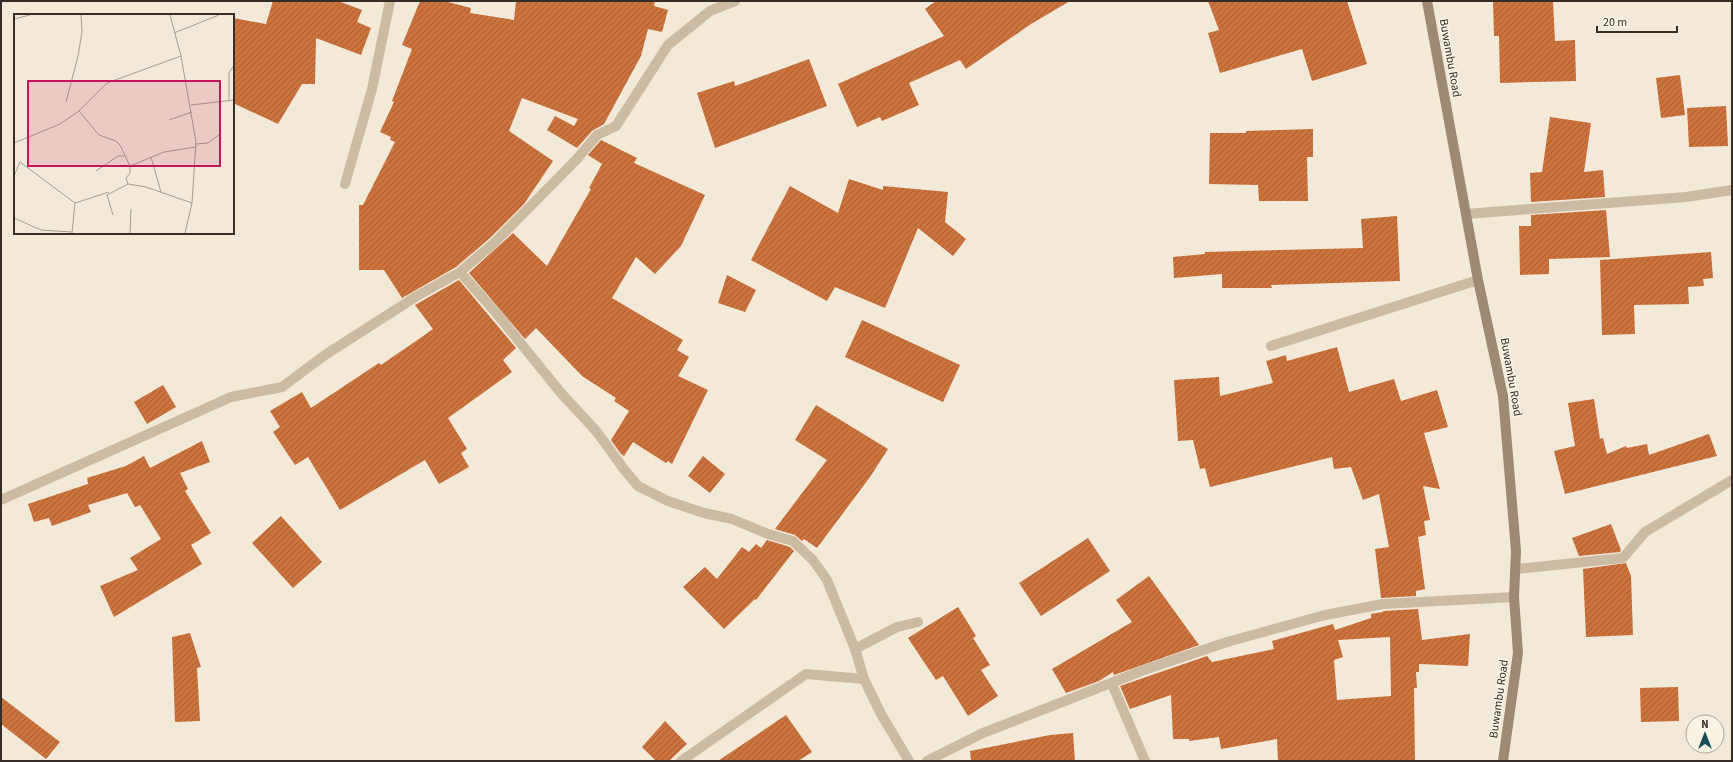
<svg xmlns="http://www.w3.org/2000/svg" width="1733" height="762" font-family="'Source Sans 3',sans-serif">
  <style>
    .building { fill: url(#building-hatch); fill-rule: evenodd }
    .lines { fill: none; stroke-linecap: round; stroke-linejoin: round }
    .lane { stroke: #cbbba3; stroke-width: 10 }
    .street { stroke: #cbbba3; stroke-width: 10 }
    .secondary { stroke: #9e8975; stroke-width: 10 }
    .labels { text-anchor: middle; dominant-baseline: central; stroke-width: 3; stroke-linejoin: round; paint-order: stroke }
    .street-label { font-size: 12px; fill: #352d26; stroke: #faf3e4 }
    .inset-road { fill: none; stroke: #a69e91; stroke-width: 1 }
    .view { fill: #c2185b; fill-opacity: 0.15; stroke: #c2185b; stroke-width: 2 }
    .inset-edge { fill: none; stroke: #352d26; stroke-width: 2 }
  </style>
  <defs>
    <pattern id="building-hatch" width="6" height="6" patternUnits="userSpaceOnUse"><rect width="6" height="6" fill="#cc723c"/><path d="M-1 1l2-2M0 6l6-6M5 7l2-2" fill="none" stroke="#a65e32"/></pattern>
  </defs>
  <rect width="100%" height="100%" fill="#f2e9d8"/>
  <g class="building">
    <path d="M 273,1 L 338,1 L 362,10 L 357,22 L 371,28 L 361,55 L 316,38 L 315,84 L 302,84 L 278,124 L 233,103 L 233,18 L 266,24 Z"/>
    <path d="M 420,1 L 444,1 L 471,8 L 470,13 L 514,20 L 516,1 L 655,1 L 654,6 L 668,10 L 662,32 L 648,29 L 641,56 L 604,124 L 592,131 L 577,148 L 547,130 L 555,116 L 574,126 L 578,119 L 522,98 L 509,131 L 553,161 L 524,204 L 490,238 L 456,267 L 402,298 L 384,270 L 359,270 L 359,205 L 363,205 L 395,142 L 390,140 L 391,137 L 380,132 L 394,102 L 392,101 L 412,49 L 402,45 Z"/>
    <path d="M 936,1 L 1070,1 L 1031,24 L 966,69 L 960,60 L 909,83 L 919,105 L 882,121 L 880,117 L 857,127 L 838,84 L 944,36 L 925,9 Z"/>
    <path d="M 1208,1 L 1347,1 L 1367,64 L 1312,81 L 1302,49 L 1220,73 L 1208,33 L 1219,30 Z"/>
    <path d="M 1493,1 L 1553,1 L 1555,41 L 1575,40 L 1576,81 L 1500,83 L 1499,36 L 1494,36 Z"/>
    <path d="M 809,59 L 827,106 L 715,148 L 697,93 L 734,81 L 735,86 Z"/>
    <path d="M 1680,75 L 1685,115 L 1661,118 L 1656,78 Z"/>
    <path d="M 1726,106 L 1728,146 L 1689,147 L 1687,108 Z"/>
    <path d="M 1550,117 L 1591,123 L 1584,172 L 1603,170 L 1605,197 L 1531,202 L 1530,173 L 1542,172 Z"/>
    <path d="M 1313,129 L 1313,157 L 1307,157 L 1308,201 L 1259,201 L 1258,185 L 1209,184 L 1210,133 L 1246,133 L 1246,131 Z"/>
    <path d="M 601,140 L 637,158 L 634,163 L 705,195 L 681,246 L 655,274 L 636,257 L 612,298 L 683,340 L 677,350 L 689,357 L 678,376 L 708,390 L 672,464 L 668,461 L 666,463 L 633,442 L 624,456 L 621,454 L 611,440 L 629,411 L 614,401 L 616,398 L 582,376 L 536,328 L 525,339 L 469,273 L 513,233 L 547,266 L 591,189 L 589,188 L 602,164 L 588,155 Z"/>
    <path d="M 849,179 L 883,190 L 883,186 L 948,192 L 945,222 L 966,239 L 953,256 L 918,228 L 885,308 L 835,287 L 827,301 L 751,260 L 790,186 L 838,213 Z"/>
    <path d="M 1606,210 L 1610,257 L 1549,259 L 1549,274 L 1520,275 L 1519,226 L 1531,226 L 1531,215 Z"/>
    <path d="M 1397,216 L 1400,281 L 1271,285 L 1272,288 L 1222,288 L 1222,274 L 1174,278 L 1173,257 L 1205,254 L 1205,252 L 1363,248 L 1361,219 Z"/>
    <path d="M 1711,252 L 1713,278 L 1703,279 L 1704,286 L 1688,287 L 1689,304 L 1634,305 L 1635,334 L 1602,335 L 1600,260 Z"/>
    <path d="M 727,275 L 756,290 L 745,312 L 718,303 Z"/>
    <path d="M 459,280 L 516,348 L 503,360 L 512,372 L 448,418 L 467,449 L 461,453 L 469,467 L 439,484 L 425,460 L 340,510 L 308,457 L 295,465 L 273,432 L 280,427 L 270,411 L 302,392 L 311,408 L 379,363 L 381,365 L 416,341 L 433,329 L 415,305 Z"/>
    <path d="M 862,320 L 960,365 L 943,402 L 845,357 Z"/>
    <path d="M 1337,347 L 1349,392 L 1394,379 L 1401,401 L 1437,390 L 1448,427 L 1424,433 L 1440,489 L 1423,486 L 1430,520 L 1424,521 L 1426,535 L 1418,537 L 1425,589 L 1416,591 L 1416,596 L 1381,598 L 1375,549 L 1389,547 L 1379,494 L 1363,500 L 1351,467 L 1334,469 L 1332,457 L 1210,487 L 1205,468 L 1200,469 L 1193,440 L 1178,441 L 1174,380 L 1219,377 L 1220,396 L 1273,383 L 1266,361 L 1286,355 L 1287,361 Z"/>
    <path d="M 163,385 L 176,407 L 147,424 L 134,402 Z"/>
    <path d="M 1594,399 L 1600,439 L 1603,438 L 1607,454 L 1626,446 L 1627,448 L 1647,444 L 1649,455 L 1709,434 L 1717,456 L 1565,494 L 1554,451 L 1575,446 L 1568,403 Z"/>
    <path d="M 816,405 L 888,449 L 870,477 L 817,548 L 804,539 L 802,541 L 795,535 L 775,529 L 827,460 L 795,440 Z"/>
    <path d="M 202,441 L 210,462 L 180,473 L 188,489 L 185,491 L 211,533 L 191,545 L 202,564 L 114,617 L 100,586 L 138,570 L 130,558 L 161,539 L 140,505 L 135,507 L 127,493 L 88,505 L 91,512 L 52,526 L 49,518 L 34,522 L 28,504 L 88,484 L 87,478 L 126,466 L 144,456 L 150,468 Z"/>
    <path d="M 703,456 L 725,474 L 710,493 L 688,476 Z"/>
    <path d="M 281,516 L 322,562 L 293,588 L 252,543 Z"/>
    <path d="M 1611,524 L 1621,550 L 1620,552 L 1579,556 L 1572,538 Z"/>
    <path d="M 1088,538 L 1110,571 L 1041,616 L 1019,583 Z"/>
    <path d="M 767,540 L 790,547 L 794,551 L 756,600 L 755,599 L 724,629 L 683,587 L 705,567 L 717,579 L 742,547 L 749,552 L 756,544 L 761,548 Z"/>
    <path d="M 1626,563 L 1631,576 L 1633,635 L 1586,637 L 1583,569 Z"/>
    <path d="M 1149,576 L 1199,645 L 1114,675 L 1113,672 L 1099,681 L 1066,693 L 1052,669 L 1132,622 L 1116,600 Z"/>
    <path d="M 958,607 L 976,636 L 973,638 L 990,665 L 981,670 L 998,696 L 968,716 L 943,676 L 936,680 L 908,638 Z"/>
    <path d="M 1418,609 L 1422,640 L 1470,634 L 1468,666 L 1419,664 L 1419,672 L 1416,672 L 1417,688 L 1414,688 L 1415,761 L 1278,761 L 1277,739 L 1221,749 L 1219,737 L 1189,741 L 1189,739 L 1173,739 L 1171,695 L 1130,709 L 1120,686 L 1207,656 L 1212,662 L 1274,649 L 1272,641 L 1333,624 L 1335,630 L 1371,618 L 1371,614 L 1383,612 L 1383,611 ZM 1390,637 L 1391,696 L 1337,700 L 1334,660 L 1343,657 L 1338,640 Z"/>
    <path d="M 190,633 L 201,667 L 197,668 L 200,721 L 175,722 L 172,637 Z"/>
    <path d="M 1678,687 L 1679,721 L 1641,722 L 1640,688 Z"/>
    <path d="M 1,697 L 60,742 L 46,759 L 1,724 Z"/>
    <path d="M 786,715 L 812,752 L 798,761 L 718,761 Z"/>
    <path d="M 665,721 L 687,744 L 669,761 L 656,761 L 642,747 Z"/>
    <path d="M 1073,733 L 1075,761 L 971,761 L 970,751 L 1050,735 Z"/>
  </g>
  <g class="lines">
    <path class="lane" d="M 1516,569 L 1623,558 L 1645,532 L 1732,480"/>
    <g class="street">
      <path d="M 735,1 L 710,11 L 668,45 L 616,126 L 597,135 L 576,160 L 494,243 L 460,272 L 497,314 L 561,393 L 597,432 L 623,468 L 638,486 L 668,501 L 704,513 L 732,519 L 768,534 L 793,541 L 813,560 L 827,580 L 855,649 L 864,679 L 881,714 L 909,761"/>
      <path d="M 345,184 L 372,89 L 390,1"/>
      <path d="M 1466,214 L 1686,197 L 1732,190"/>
      <path d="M 1271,346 L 1478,280"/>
      <path d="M 1,500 L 231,397 L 282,387 L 325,355 L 417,296 L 460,272"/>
      <path d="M 855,649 L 897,627 L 918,622"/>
      <path d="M 1112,684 L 1145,761"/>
      <path d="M 681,761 L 806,674 L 864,679"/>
      <path d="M 927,761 L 983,733 L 1144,670 L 1227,642 L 1325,615 L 1383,604 L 1514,597"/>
    </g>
    <path class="secondary" d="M 1427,1 L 1478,280 L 1503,396 L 1516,551 L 1514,597 L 1518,653 L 1503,761"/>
  </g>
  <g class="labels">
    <g class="street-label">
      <text transform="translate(1450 58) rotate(80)">Buwambu Road</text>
      <text transform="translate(1511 377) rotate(80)">Buwambu Road</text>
      <text transform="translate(1499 699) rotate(-82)">Buwambu Road</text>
    </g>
  </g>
  <g transform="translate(14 14)">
    <rect width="220" height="220" fill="#f2e9d8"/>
    <path class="inset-road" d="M 156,1 L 167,42 L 182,128 L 178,189 L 171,219M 0,5 L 16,1M 160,19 L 205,1M 167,42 L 93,69 L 65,97 L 85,121 L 102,127 L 106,131 L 116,152 L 116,159 L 112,164 L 114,170 L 132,173 L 178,189M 215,87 L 215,59 L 220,51M 52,88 L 64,42 L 68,18 L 67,1M 177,91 L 220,86M 155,106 L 178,98M 0,129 L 46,110 L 65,97M 182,130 L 194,129 L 206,120M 137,143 L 147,178M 116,152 L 150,138 L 182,133M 82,157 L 104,142 L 110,142M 0,162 L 6,148 L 61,189 L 58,219M 61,189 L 95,178M 99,201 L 93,181 L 114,170M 0,204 L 27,216 L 58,218M 116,219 L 117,195"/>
    <path class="view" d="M 14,67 L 206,67 L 206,152 L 14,152 Z"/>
    <rect width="220" height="220" class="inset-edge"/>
  </g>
  <rect width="1733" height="762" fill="none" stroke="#352d26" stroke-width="4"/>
  <g transform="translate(1705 734)"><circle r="19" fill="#faf3e4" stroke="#aba498"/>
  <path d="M0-3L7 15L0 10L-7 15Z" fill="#194c59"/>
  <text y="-6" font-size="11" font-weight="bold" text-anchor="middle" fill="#352d26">N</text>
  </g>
  <path d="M1597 26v6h80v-6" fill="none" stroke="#352d26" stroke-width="2"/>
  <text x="1603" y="26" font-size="12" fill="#352d26" stroke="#faf3e4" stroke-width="3" paint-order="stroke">20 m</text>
</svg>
